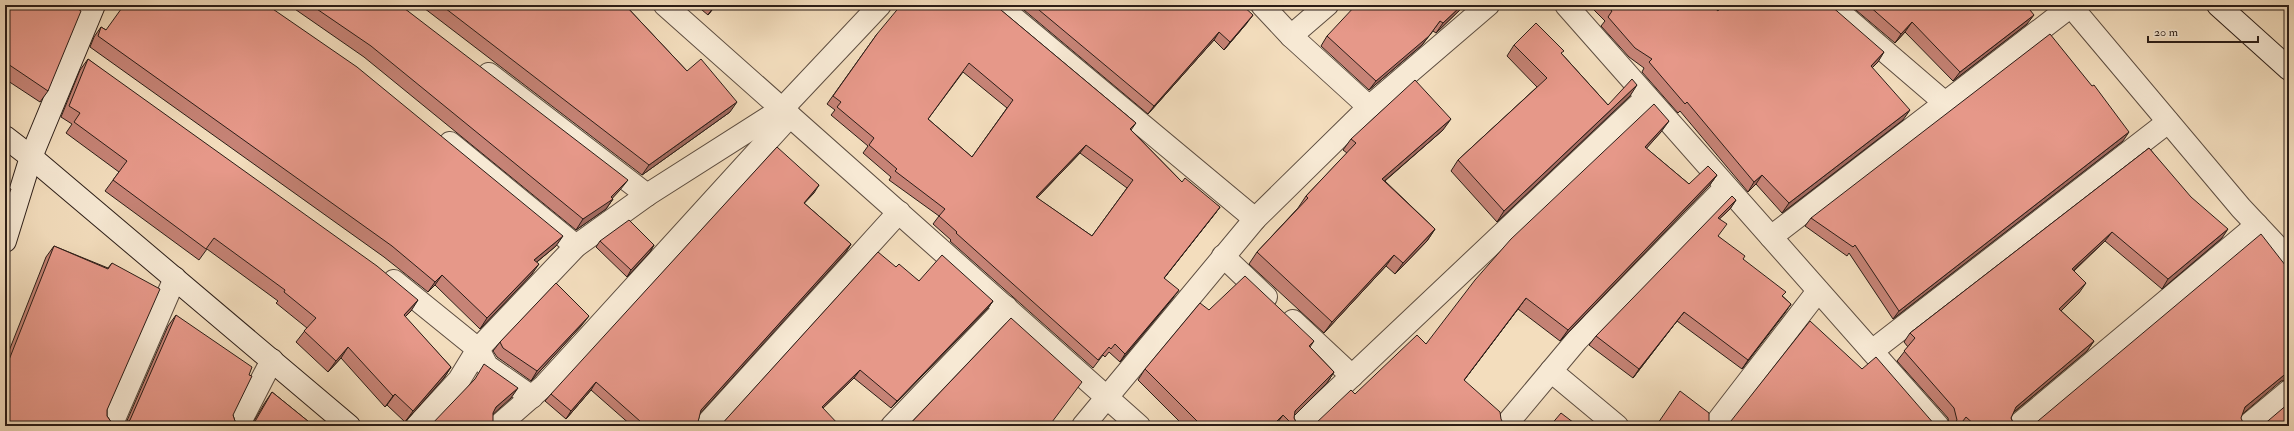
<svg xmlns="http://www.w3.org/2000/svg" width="2294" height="431" font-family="'IM FELL Double Pica',serif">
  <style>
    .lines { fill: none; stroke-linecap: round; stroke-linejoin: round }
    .street-casing { stroke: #5d4d40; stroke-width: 24 }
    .secondary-casing { stroke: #2b1d17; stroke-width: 24 }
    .street { stroke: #f7e9d4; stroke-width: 22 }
    .secondary { stroke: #f7e9d4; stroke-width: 22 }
    .wall { fill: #c68376; stroke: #2b1d17; fill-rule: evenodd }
    .shaded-wall { fill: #a16a60; stroke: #2b1d17 }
    .building { fill: #e69889; stroke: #2b1d17; fill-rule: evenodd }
  </style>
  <rect width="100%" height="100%" fill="#f3ddbd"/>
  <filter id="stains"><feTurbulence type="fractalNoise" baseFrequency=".005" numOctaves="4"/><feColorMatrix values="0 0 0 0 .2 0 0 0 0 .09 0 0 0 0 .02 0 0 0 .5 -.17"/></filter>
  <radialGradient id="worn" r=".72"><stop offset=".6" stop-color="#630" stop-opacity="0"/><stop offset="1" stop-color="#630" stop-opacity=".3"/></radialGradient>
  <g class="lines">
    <defs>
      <g id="street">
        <path d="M 665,5 L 1139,426"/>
        <path d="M 998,5 L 1255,219"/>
        <path d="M 1566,5 L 1938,426"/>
        <path d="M 1831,5 L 1944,102"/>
        <path d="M 2070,5 L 2241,208 L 2289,259"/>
        <path d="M 1291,36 L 1327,5"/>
        <path d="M 489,74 L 647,195"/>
        <path d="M 1369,107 L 1488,5"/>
        <path d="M 450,143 L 576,246"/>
        <path d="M 1771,237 L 2071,6"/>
        <path d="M 1223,256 L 1266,297"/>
        <path d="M 394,281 L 478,349 L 487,366 L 532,397"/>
        <path d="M 1293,321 L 1352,376"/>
        <path d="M 1872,351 L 2168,122"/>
        <path d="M 1551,371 L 1617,426"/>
        <path d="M 111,426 L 175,278"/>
        <path d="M 238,426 L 272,360"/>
        <path d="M 417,426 L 459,380 L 478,349 L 576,246 L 647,195 L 782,109 L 880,5"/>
        <path d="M 498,426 L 545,385 L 790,116"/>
        <path d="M 705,426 L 899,212"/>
        <path d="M 892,426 L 1006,307"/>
        <path d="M 1083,426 L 1255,219 L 1369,107 L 1291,36 L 1262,5"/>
        <path d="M 1299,426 L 1647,97"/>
        <path d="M 1505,426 L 1577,340 L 1726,187"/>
        <path d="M 1714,426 L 1818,291"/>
        <path d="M 2017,426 L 2257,225"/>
        <path d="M 2247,426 L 2289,391"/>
      </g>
      <g id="secondary">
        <path d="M 2218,5 L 2289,69"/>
        <path d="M 5,137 L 31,157 L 349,426"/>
        <path d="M 5,241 L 31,157 L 94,5"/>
      </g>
    </defs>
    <use href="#street" class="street-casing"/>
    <use href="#secondary" class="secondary-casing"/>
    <use href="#street" class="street"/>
    <use href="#secondary" class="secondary"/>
  </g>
  <g class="wall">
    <path d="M 5,5 L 48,91 L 40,102 L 5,79 Z"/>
    <path d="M 289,5 L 400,5 L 620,190 L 612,198 L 613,199 L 606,209 L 576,230 L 364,57 Z"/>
    <path d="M 420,5 L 625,5 L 687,71 L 730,112 L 642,175 Z"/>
    <path d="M 696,5 L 716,5 L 708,15 Z"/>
    <path d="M 1018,5 L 1242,5 L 1247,23 L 1224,50 L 1214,40 L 1148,114 Z"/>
    <path d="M 1465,5 L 1436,33 L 1433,31 L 1422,45 L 1369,90 L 1321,46 L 1327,36 Z"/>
    <path d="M 1589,5 L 1711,5 L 1718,11 L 1878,62 L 1872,68 L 1903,120 L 1782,213 L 1756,184 L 1748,192 L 1680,111 L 1678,113 L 1642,72 L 1644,68 L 1629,57 L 1601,26 L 1605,21 Z"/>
    <path d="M 1850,5 L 2026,5 L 2027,24 L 1953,81 L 1905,32 L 1895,43 Z"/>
    <path d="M 996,6 L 1136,123 L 1131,130 L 1182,182 L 1220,207 L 1214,215 L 1164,278 L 1173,298 L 1120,362 L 1109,352 L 1105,357 L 1103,355 L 1093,368 L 950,241 L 951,240 L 933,224 L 939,216 L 889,180 L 891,177 L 863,153 L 868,146 L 831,115 L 835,110 L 827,104 L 877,34 ZM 963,72 L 1007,108 L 972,157 L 928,119 ZM 1080,153 L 1127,188 L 1092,236 L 1037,198 Z"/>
    <path d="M 101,27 L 106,30 L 556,246 L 537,262 L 532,274 L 480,329 L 435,285 L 428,292 L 384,257 L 90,47 L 94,37 Z"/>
    <path d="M 1514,45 L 1562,54 L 1608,105 L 1630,96 L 1497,222 L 1451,171 L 1458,160 L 1537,87 L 1507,56 Z"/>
    <path d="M 88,59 L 411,311 L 405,317 L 451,367 L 444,378 L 405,422 L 387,405 L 385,407 L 341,358 L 328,372 L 296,342 L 307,328 L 276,303 L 278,301 L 207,249 L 199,260 L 105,191 L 119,172 L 66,133 L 72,124 L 61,117 L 80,70 Z"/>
    <path d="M 1443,130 L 1385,181 L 1435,229 L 1427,241 L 1395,274 L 1386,266 L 1324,333 L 1249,264 L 1257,252 L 1298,208 L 1306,196 L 1347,153 L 1343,150 L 1351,139 Z"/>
    <path d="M 1661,132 L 1646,148 L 1689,184 L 1717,175 L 1709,186 L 1560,341 L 1518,309 L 1464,380 L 1315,424 L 1355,394 L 1426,344 Z"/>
    <path d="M 2123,141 L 1893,319 L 1849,253 L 1847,256 L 1805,226 L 1811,218 Z"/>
    <path d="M 2149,148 L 2222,238 L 2162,289 L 2105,241 L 2074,271 L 2079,293 L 2061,311 L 2094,341 L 2087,351 L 2013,413 L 2011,418 L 2014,425 L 2018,426 L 1949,426 L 1948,418 L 1897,361 L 1908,347 L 1904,342 L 1910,333 Z"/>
    <path d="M 814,193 L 804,203 L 851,244 L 846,252 L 700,412 L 698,422 L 701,426 L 632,426 L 591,390 L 566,419 L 545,401 L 551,394 Z"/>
    <path d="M 1736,200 L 1730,209 L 1719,219 L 1718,236 L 1791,304 L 1742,369 L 1677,321 L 1633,378 L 1589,345 L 1596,336 Z"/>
    <path d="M 600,241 L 654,245 L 650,252 L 627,277 L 596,247 Z"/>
    <path d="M 54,246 L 108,268 L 112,263 L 107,410 L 107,416 L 114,426 L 5,426 L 5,361 L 46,257 Z"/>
    <path d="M 896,267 L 919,281 L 993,301 L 988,308 L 891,408 L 854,378 L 823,408 L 720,426 Z"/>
    <path d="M 1209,310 L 1314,341 L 1310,347 L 1334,372 L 1327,383 L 1294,415 L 1294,418 L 1297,424 L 1301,426 L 1184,426 L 1138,380 L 1145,369 Z"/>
    <path d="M 176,315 L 233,415 L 235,421 L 240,426 L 126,423 L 168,326 Z"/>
    <path d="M 582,325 L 531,381 L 497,357 L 493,351 L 500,342 Z"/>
    <path d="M 272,392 L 314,426 L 251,426 L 264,404 Z"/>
  </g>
  <g class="shaded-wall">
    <path d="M 715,5 L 716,5 L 708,15 Z"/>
    <path d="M 1462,5 L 1465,5 L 1436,33 L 1443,23 Z"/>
    <path d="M 1253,15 L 1247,23 L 1224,50 L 1230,42 Z"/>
    <path d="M 2034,15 L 2027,24 L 1953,81 L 1960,72 Z"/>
    <path d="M 1440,21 L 1422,45 L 1369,90 L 1376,81 Z"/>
    <path d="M 1912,22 L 1905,32 L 1895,43 L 1901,34 Z"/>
    <path d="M 1219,32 L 1214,40 L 1148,114 L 1154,106 Z"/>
    <path d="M 1884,52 L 1878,62 L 1864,76 L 1871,66 Z"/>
    <path d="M 1637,85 L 1630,96 L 1497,222 L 1504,211 Z"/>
    <path d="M 737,102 L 730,112 L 642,175 L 649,165 Z"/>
    <path d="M 1910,110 L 1903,120 L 1782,213 L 1789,203 Z"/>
    <path d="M 1451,119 L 1443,130 L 1374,190 L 1382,179 Z"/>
    <path d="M 1669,121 L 1661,132 L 1638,158 L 1645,147 Z"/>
    <path d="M 2129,132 L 2123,141 L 1893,319 L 1899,311 Z"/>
    <path d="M 1086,145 L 1080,153 L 1030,205 L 1036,197 Z"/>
    <path d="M 1717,175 L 1709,186 L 1560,341 L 1568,330 Z"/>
    <path d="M 1762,175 L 1756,184 L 1748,192 L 1754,182 Z"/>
    <path d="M 628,180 L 620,190 L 609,202 L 613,199 L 606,209 L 576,230 L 583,219 L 611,197 Z"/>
    <path d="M 819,185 L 814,193 L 798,210 L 804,203 Z"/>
    <path d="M 1736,200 L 1730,209 L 1711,227 L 1718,218 Z"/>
    <path d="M 1220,207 L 1214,215 L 1158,286 L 1164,278 Z"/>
    <path d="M 1435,229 L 1427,241 L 1395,274 L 1403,263 Z"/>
    <path d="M 2228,229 L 2222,238 L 2162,289 L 2168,279 Z"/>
    <path d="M 2112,232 L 2105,241 L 2065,278 L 2072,269 Z"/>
    <path d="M 563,236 L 556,246 L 527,270 L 534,260 Z"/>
    <path d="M 851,244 L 846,252 L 696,418 L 701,410 Z"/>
    <path d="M 654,245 L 650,252 L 627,277 L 631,270 Z"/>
    <path d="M 1394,255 L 1386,266 L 1324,333 L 1332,322 Z"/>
    <path d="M 539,264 L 532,274 L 480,329 L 487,318 Z"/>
    <path d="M 442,275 L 435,285 L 428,292 L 435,282 Z"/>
    <path d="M 2086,283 L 2079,293 L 2053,319 L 2059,309 Z"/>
    <path d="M 1179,290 L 1173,298 L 1120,362 L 1125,354 Z"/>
    <path d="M 1526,298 L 1518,309 L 1456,391 L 1464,380 Z"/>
    <path d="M 418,300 L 411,311 L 396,326 L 404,315 Z"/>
    <path d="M 993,301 L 988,308 L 891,408 L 897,401 Z"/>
    <path d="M 1791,304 L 1785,313 L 1742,369 L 1748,360 Z"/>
    <path d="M 1684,312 L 1677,321 L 1633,378 L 1639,369 Z"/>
    <path d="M 589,316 L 582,325 L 531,381 L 537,371 Z"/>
    <path d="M 2094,341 L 2087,351 L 2009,416 L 2016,407 Z"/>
    <path d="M 348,347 L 341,358 L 328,372 L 336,361 Z"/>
    <path d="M 451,367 L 444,378 L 405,422 L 413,411 Z"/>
    <path d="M 860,370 L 854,378 L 816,415 L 822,407 Z"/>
    <path d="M 2289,371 L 2289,380 L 2281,381 L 2239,417 L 2245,407 Z"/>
    <path d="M 1334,372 L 1327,383 L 1289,421 L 1295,411 Z"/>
    <path d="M 596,382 L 591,390 L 566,419 L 571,411 Z"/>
    <path d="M 518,388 L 511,398 L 490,417 L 496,407 Z"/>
    <path d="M 395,394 L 387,405 L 385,407 L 393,396 Z"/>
    <path d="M 1283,415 L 1275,426 L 1272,426 Z"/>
  </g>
  <g class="building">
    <path d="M 5,5 L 72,5 L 81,11 L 48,91 L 5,62 Z"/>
    <path d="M 124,5 L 267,5 L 357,67 L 563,236 L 534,260 L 539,264 L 487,318 L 442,275 L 435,282 L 392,246 L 98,36 L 101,27 L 106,30 Z"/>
    <path d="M 311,5 L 400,5 L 628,180 L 611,197 L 613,199 L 583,219 L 371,46 Z"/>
    <path d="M 441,5 L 625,5 L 687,71 L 701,59 L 737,102 L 649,165 Z"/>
    <path d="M 901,5 L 995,5 L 1136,123 L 1130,129 L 1182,182 L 1185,178 L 1220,207 L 1164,278 L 1179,290 L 1125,354 L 1115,344 L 1111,349 L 1109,347 L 1098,360 L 956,233 L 957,232 L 939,216 L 945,209 L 895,171 L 897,169 L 869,145 L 874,138 L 837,107 L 841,102 L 833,96 L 877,34 ZM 969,63 L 1013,100 L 972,157 L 928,119 ZM 1086,145 L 1133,180 L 1092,236 L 1036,197 Z"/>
    <path d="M 1033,5 L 1242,5 L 1253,15 L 1230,42 L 1219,32 L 1154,106 Z"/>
    <path d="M 1356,5 L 1462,5 L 1443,23 L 1440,21 L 1429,36 L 1376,81 L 1327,36 Z"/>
    <path d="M 1605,5 L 1711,5 L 1718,11 L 1722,5 L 1830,5 L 1884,52 L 1871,66 L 1910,110 L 1789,203 L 1762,175 L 1754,182 L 1687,102 L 1685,104 L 1649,62 L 1652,59 L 1635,48 L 1608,17 L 1612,11 Z"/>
    <path d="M 1868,5 L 2026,5 L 2034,15 L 1960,72 L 1912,22 L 1901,34 Z"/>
    <path d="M 1536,23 L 1564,51 L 1561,53 L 1608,105 L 1632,79 L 1637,85 L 1504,211 L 1458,160 L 1547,78 L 1514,45 Z"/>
    <path d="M 2050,34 L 2092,86 L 2094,85 L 2129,132 L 1899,311 L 1855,245 L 1853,247 L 1811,218 Z"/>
    <path d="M 88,59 L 377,266 L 418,300 L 404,315 L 451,367 L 413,411 L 395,394 L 393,396 L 348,347 L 336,361 L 304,331 L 316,318 L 284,292 L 285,290 L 214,238 L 206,249 L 113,180 L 127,161 L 74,122 L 80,113 L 69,106 Z"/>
    <path d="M 1415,80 L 1451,119 L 1382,179 L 1435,229 L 1403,263 L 1394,255 L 1332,322 L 1257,252 L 1308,198 L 1306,196 L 1356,143 L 1351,139 Z"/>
    <path d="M 1654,104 L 1669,121 L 1645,147 L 1689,184 L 1708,166 L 1717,175 L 1568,330 L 1526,298 L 1464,380 L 1500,412 L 1501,419 L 1504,425 L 1507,426 L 1312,426 L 1315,424 L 1351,390 L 1355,394 L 1417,335 L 1426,344 L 1475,280 L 1511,239 Z"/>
    <path d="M 777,147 L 819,185 L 804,203 L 851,244 L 701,410 L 698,422 L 701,426 L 638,426 L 641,422 L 596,382 L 571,411 L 551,394 Z"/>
    <path d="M 2149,148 L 2191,197 L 2228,229 L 2168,279 L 2112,232 L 2072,269 L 2086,283 L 2059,309 L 2094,341 L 2016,407 L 2011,418 L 2014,425 L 2018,426 L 1994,426 L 1990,422 L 1986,426 L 1976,426 L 1966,417 L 1959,426 L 1953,426 L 1957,420 L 1954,408 L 1904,351 L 1915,338 L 1910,333 Z"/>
    <path d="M 5,187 L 11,189 L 5,204 Z"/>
    <path d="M 1732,196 L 1736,200 L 1718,218 L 1727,224 L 1718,236 L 1745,256 L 1743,259 L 1786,292 L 1782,296 L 1791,304 L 1748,360 L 1684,312 L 1639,369 L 1596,336 Z"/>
    <path d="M 629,220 L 654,245 L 631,270 L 600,241 Z"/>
    <path d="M 2261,234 L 2289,270 L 2289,371 L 2245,407 L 2241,418 L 2244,425 L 2246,426 L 2032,426 Z"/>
    <path d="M 54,246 L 108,269 L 112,263 L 160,289 L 107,410 L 107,416 L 114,426 L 5,426 L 5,370 Z"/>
    <path d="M 878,252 L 896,267 L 899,264 L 919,281 L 942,255 L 993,301 L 897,401 L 860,370 L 822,407 L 840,426 L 720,426 Z"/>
    <path d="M 1245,276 L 1314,341 L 1309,346 L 1334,372 L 1295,411 L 1294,418 L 1297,424 L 1301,426 L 1294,426 L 1283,415 L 1272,426 L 1202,426 L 1145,369 L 1200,303 L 1209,310 Z"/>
    <path d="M 556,283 L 589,316 L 537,371 L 503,348 L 500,342 Z"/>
    <path d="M 176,315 L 252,367 L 249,375 L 252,376 L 233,415 L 235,421 L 240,426 L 242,426 L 122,426 L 130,420 Z"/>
    <path d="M 1011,318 L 1082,382 L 1049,426 L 1047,425 L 1046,426 L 908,426 Z"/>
    <path d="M 1810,321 L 1862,369 L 1876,357 L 1935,425 L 1937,426 L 1727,426 Z"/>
    <path d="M 484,364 L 518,388 L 496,407 L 493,413 L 493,421 L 488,426 L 430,426 L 475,379 Z"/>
    <path d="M 1680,391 L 1709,413 L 1709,421 L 1713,426 L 1656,426 Z"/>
    <path d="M 272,392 L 314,426 L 250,426 L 253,425 Z"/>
    <path d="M 2289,403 L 2289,426 L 2262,426 Z"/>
    <path d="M 1561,413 L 1578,426 L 1550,426 Z"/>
  </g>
  <rect width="2294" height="431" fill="none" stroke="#f3ddbd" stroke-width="20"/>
  <rect x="6" y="6" width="2282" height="419" fill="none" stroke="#2b1d17" stroke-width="2"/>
  <rect x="10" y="10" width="2274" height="411" fill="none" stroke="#2b1d17"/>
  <path d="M2148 36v6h110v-6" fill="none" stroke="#2b1d17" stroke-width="2"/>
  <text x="2154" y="36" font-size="12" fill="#2b1d17" stroke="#f7e9d4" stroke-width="3" paint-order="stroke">20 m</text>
  <rect width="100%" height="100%" filter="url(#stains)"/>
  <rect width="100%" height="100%" fill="url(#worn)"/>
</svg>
